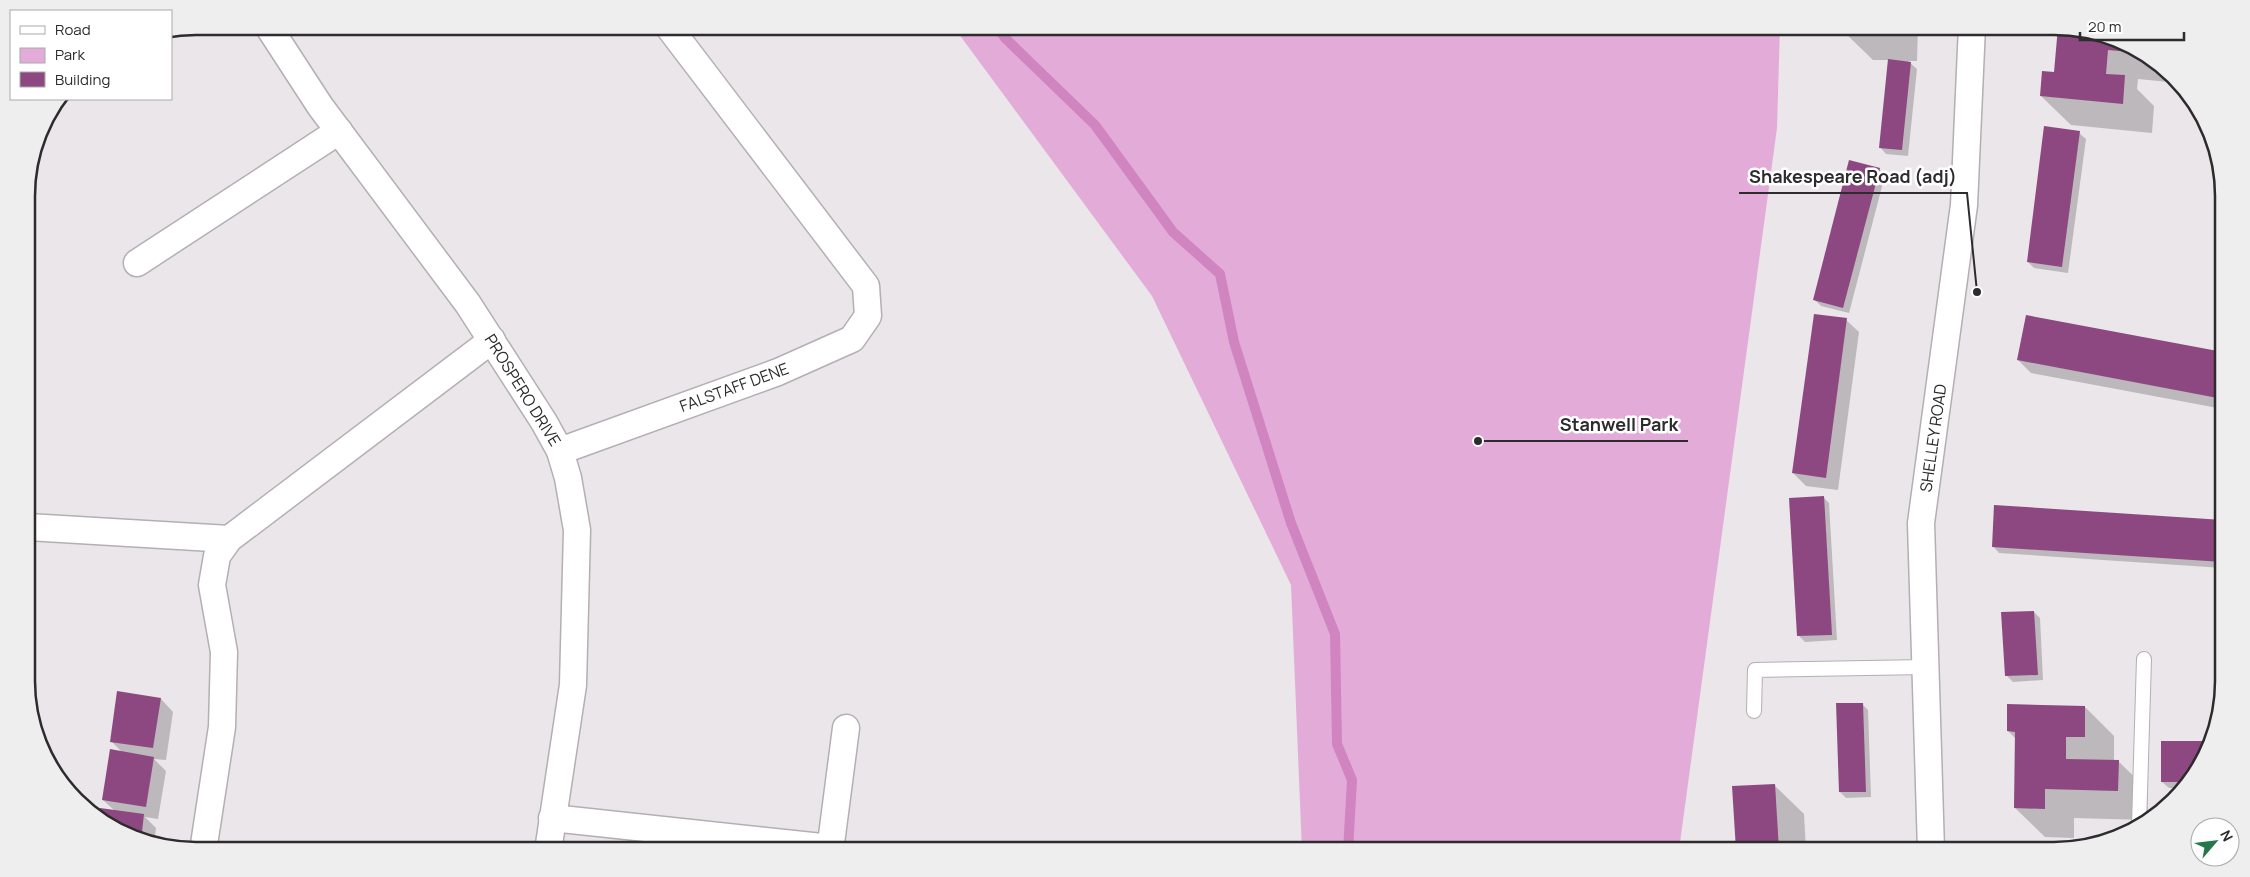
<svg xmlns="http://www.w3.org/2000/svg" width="2250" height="877" font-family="Manrope,sans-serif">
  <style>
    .green { fill: #e3abd7 }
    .shadow { fill: #0003 }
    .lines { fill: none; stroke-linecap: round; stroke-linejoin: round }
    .stream { stroke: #d085c1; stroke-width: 10 }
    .building { fill: #8d4881 }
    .service-casing { stroke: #b3afb2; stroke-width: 16 }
    .minor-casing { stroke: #b3afb2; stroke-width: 29 }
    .service { stroke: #fff; stroke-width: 14 }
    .minor { stroke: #fff; stroke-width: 26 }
    .labels { text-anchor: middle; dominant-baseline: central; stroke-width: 5; stroke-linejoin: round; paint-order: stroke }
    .street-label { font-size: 16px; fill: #2d2b2d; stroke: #fff }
    .rim { fill: none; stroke: #2d2b2d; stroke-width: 2.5 }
    .leader { fill: none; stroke: #2d2b2d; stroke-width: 2 }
    .callout-dot { fill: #2d2b2d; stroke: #fff; stroke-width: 2 }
    .callout-label { font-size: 18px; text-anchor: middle; font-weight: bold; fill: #2d2b2d; stroke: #fff; stroke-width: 5; stroke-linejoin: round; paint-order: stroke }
  </style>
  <rect width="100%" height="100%" fill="#ebe6ea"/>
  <path class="green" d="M 953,26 L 1780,26 L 1777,128 L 1679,850 L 1302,851 L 1291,585 L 1152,296 Z"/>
  <g class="shadow">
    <path d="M 1843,26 L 1918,26 L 1917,61 L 1908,61 L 1917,69 L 1908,156 L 1886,154 L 1880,147 L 1889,60 L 1873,60 L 1843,31 Z"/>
    <path d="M 2059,27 L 2109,35 L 2157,61 L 2179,83 L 2138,79 L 2137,89 L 2154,106 L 2152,133 L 2071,125 L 2041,96 L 2055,74 Z"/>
    <path d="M 2079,133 L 2086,139 L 2068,273 L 2034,268 L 2028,262 Z"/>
    <path d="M 1879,169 L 1885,175 L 1849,313 L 1821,306 L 1814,299 Z"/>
    <path d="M 1846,320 L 1859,332 L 1838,490 L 1806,486 L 1793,473 Z"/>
    <path d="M 2223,353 L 2223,409 L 2031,373 L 2018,360 Z"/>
    <path d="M 1823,497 L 1829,503 L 1837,640 L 1805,642 L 1799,636 Z"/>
    <path d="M 1996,507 L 2223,522 L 2223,568 L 1999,553 L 1993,546 Z"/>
    <path d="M 2034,612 L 2040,618 L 2043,680 L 2013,682 L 2007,676 Z"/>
    <path d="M 161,699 L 173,712 L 166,760 L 154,759 L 166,771 L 158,819 L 145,817 L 156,828 L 154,844 L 141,842 L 101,814 L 115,811 L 103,800 L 123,753 L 111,741 Z"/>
    <path d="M 1862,704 L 1868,710 L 1871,797 L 1846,798 L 1840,792 Z"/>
    <path d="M 2085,707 L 2114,736 L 2114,761 L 2118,761 L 2148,790 L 2147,820 L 2074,818 L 2074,838 L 2045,837 L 2015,808 L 2016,739 L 2008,731 Z"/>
    <path d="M 2211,742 L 2185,788 L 2169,788 L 2162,782 Z"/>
    <path d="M 1774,785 L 1804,814 L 1806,850 L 1737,850 L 1733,788 Z"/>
  </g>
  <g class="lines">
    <path class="stream" d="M 997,26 L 1005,38 L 1095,125 L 1173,232 L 1220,274 L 1234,342 L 1291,523 L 1335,634 L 1337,744 L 1352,780 L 1348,851"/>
  </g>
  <g class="building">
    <path d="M 1842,26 L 1888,26 L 1888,32 L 1842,31 Z"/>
    <path d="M 2058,27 L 2109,35 L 2142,53 L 2108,50 L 2106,74 L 2125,75 L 2123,104 L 2040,96 L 2042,71 L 2054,72 Z"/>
    <path d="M 1888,59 L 1911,62 L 1902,150 L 1879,148 Z"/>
    <path d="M 2044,126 L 2080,131 L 2062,267 L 2027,262 Z"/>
    <path d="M 1849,160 L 1880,168 L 1843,308 L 1813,300 Z"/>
    <path d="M 1814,314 L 1847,318 L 1826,478 L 1792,473 Z"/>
    <path d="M 2026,315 L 2223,352 L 2223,399 L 2017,360 Z"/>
    <path d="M 1824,496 L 1832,635 L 1797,636 L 1789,498 Z"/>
    <path d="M 1994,505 L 2223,520 L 2223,562 L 1992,547 Z"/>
    <path d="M 2034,611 L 2038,675 L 2005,676 L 2001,612 Z"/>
    <path d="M 117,691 L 161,698 L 153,748 L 110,742 Z"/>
    <path d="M 1836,703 L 1863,703 L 1866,792 L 1839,792 Z"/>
    <path d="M 2007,704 L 2085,706 L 2085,737 L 2066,737 L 2066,759 L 2119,760 L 2118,791 L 2045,789 L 2045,809 L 2014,808 L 2015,732 L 2007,731 Z"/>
    <path d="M 2161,741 L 2212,741 L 2190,782 L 2161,782 Z"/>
    <path d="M 110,749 L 154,757 L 146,807 L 102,800 Z"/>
    <path d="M 1775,784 L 1779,850 L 1736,850 L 1732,786 Z"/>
    <path d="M 100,808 L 144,814 L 141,841 L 100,814 Z"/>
  </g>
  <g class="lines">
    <defs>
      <g id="service">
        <path d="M 1754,711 L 1755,670 L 1926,667"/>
        <path d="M 2139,825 L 2144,659"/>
      </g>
      <g id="minor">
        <path d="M 268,26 L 320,106 L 468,304 L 544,422 L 560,451 L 568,478 L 577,530 L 573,685 L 548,851"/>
        <path d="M 137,263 L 339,131"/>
        <path d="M 560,451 L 778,372 L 852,339 L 868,316 L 866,286 L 668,26"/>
        <path d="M 28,527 L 229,539"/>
        <path d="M 552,818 L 831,848"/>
        <path d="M 1931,850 L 1921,523 L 1964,205 L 1972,26"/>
        <path d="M 203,851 L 222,727 L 224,652 L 212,585 L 217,556 L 229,539 L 492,340"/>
        <path d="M 830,851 L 846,728"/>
      </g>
    </defs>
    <use href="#service" class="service-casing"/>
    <use href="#minor" class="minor-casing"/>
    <use href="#service" class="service"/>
    <use href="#minor" class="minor"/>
  </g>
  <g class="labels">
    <g class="street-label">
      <text transform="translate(734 387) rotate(-20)">FALSTAFF DENE</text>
      <text transform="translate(523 390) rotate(58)">PROSPERO DRIVE</text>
      <text transform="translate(1933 438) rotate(-82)">SHELLEY ROAD</text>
    </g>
  </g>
  <path d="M0 0H2250V877H0ZM196 35H2054A161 161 0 0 1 2215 196V681A161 161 0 0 1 2054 842H196A161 161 0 0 1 35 681V196A161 161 0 0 1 196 35Z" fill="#eee" fill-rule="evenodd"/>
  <path class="rim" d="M196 35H2054A161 161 0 0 1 2215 196V681A161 161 0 0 1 2054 842H196A161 161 0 0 1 35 681V196A161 161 0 0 1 196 35Z"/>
  <path class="leader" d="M1977 292L1967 193H1739M1478 441L1550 441H1688"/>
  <g class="callout-dot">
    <circle cx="1977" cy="292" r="5"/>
    <circle cx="1478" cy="441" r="5"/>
  </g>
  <g class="callout-label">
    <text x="1853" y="183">Shakespeare Road (adj)</text>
    <text x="1619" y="431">Stanwell Park</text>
  </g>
  <rect x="10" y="10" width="162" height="90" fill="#ffffff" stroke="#abaaab"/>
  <rect x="20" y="26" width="25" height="8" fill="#ffffff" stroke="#abaaab"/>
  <text x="55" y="35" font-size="15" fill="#2d2b2d">Road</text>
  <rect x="20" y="48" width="25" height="15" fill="#e3abd7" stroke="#abaaab"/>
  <text x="55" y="60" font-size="15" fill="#2d2b2d">Park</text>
  <rect x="20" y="72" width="25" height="15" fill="#8d4881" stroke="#abaaab"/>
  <text x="55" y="85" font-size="15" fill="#2d2b2d">Building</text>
  <g transform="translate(2215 842) rotate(62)"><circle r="24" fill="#ffffff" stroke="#abaaab"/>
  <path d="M0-4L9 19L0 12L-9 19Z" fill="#267749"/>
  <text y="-8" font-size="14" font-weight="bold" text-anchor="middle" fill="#2d2b2d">N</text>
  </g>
  <path d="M2080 32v8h104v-8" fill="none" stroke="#2d2b2d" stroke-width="2.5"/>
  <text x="2088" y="32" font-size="15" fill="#2d2b2d" stroke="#ffffff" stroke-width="4" paint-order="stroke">20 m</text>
</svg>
